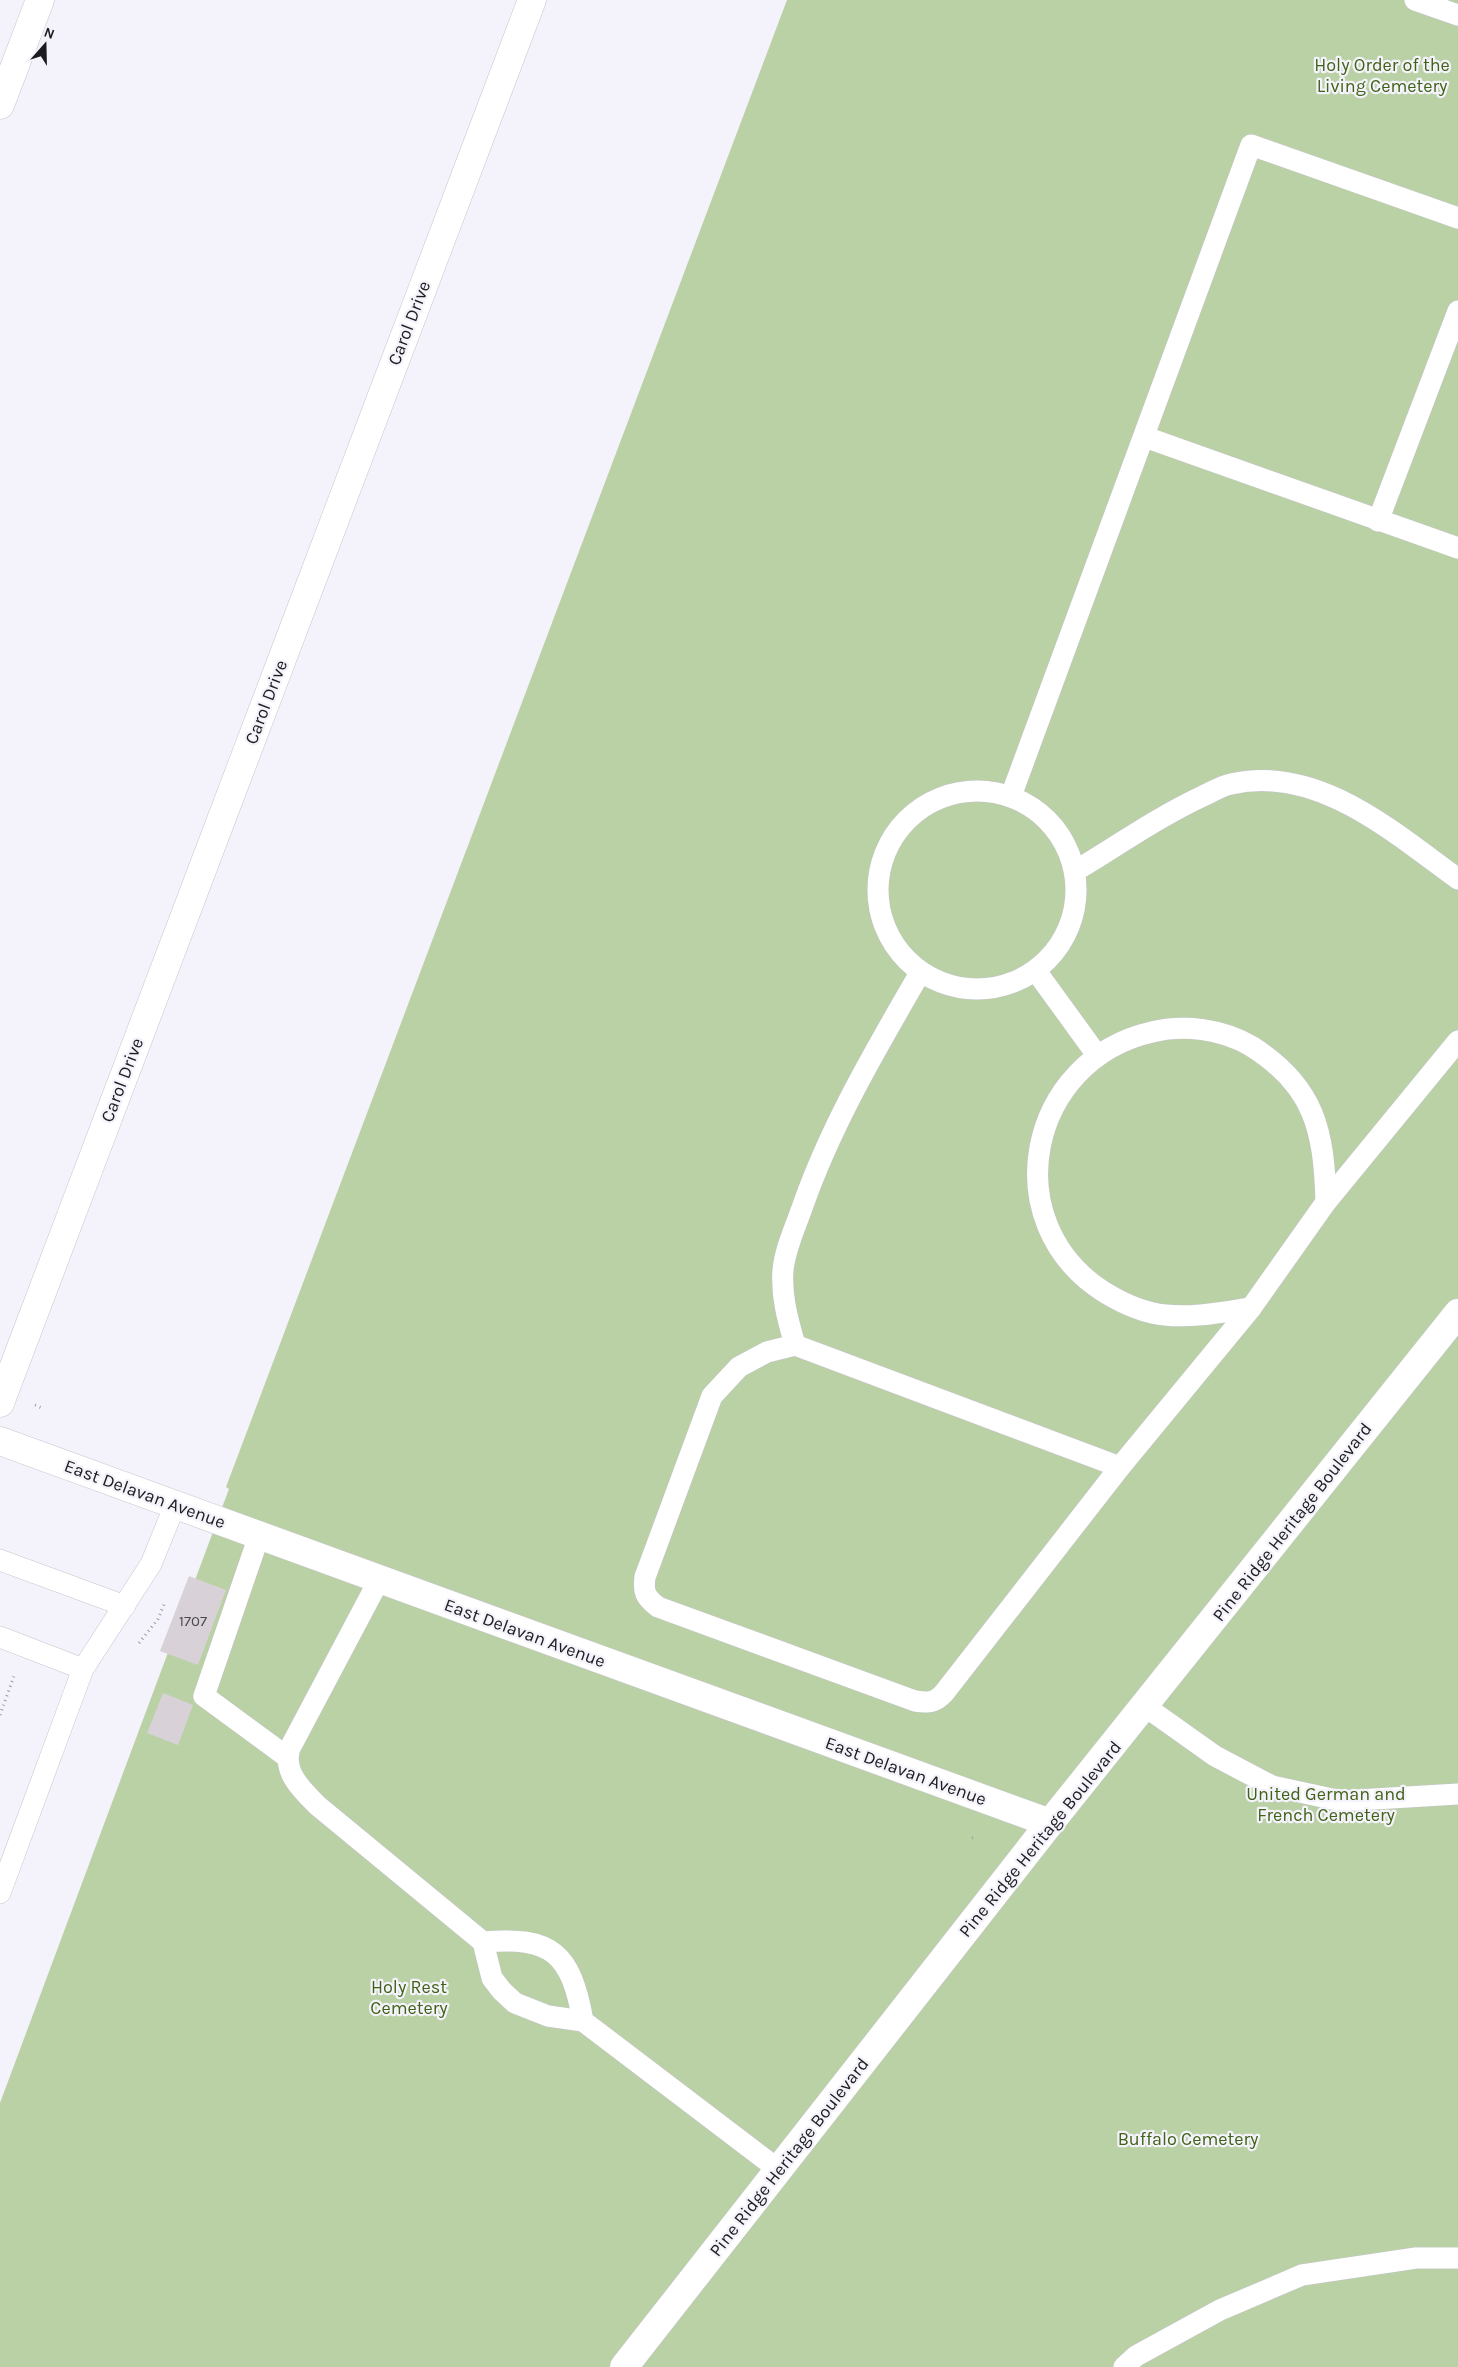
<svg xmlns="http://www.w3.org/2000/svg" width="1458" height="2367" font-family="Karla,sans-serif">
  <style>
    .green { fill: #b9d1a5 }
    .building { fill: #d8d2d8 }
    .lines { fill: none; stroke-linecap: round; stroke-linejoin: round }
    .lane-casing { stroke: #c7c5cd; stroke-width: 22 }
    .street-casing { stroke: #c7c5cd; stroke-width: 29 }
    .secondary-casing { stroke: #c7c5cd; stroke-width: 29 }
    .path { stroke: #9d9ba1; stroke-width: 3; stroke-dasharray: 1 4; stroke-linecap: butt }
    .lane { stroke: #fff; stroke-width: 21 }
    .street { stroke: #fff; stroke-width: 28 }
    .secondary { stroke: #fff; stroke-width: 28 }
    .labels { text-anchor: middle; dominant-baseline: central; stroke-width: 4.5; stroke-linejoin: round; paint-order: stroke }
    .number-label { font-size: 15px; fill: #4b494c }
    .park-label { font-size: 18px; fill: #406215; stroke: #f4f2fa }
    .street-label { font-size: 18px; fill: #1c1b1e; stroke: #f4f2fa }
  </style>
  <rect width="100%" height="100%" fill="#f4f2fa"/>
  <path class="green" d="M 787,0 L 1458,0 L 1458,2367 L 0,2367 L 0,2103 L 229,1489 L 226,1487 Z"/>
  <g class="building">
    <path d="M 189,1576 L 226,1590 L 198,1665 L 160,1651 Z"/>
    <path d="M 163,1693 L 193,1705 L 178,1745 L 147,1733 Z"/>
  </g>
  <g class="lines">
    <defs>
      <g id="lane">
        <path d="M 1415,0 L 1458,15"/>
        <path d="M 1145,437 L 1458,548"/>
        <path d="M 1378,521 L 1458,311"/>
        <circle cx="977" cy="890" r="99"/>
        <path d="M 1011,796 L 1251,145 L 1458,218"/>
        <path d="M 1075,871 C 1117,846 1158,817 1203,796 C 1212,792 1221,786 1231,784 C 1317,764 1393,832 1458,879"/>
        <path d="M 1036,971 L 1097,1055"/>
        <path d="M 920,973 C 876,1049 831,1125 802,1208 C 795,1228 785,1249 783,1270 C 781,1297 788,1320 795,1345 L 767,1352 L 739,1367 L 712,1396 L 645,1577 C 643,1592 645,1597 658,1607 L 915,1701 C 928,1703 935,1703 944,1693 L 1120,1467 L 1251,1308 L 1326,1202 L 1458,1041"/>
        <path d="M 1251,1308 C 1223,1312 1193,1318 1165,1315 C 1143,1313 1122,1303 1104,1292 C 994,1222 1028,1060 1152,1032 C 1184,1024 1222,1029 1251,1046 C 1315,1086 1324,1131 1326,1202"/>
        <path d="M 795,1345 L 1120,1467"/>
        <path d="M 259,1536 L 204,1696 L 287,1757"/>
        <path d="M 0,1560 L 125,1606"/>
        <path d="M 379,1580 L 290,1748 C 282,1772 302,1790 318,1806 L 483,1942 L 492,1978 L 502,1991 L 515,2003 L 548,2016 L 583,2021"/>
        <path d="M 0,1637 L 83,1669"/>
        <path d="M 1146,1707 L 1215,1756 L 1272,1786 L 1341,1801 L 1458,1794"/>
        <path d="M 0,1893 L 83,1669 L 151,1564 L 175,1505"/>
        <path d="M 483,1942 C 552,1936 571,1953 583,2021 L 779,2170"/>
        <path d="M 1124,2367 L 1136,2356 L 1220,2310 L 1302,2275 L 1416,2258 L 1458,2258"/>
      </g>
      <g id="street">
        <path d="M 0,105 L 40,0"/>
        <path d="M 0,1403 L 532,0"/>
      </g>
      <g id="secondary">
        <path d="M 0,1441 L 1050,1823"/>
        <path d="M 624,2367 L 1050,1823 L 1458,1313"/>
      </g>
    </defs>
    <use href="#lane" class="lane-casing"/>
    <use href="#street" class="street-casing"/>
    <use href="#secondary" class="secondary-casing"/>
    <g class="path">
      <path d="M 35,1405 L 44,1409"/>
      <path d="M 139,1643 L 158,1619 L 165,1602"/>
      <path d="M 0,1715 L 14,1676"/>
      <path d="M 972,1838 L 976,1836"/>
    </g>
    <use href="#lane" class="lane"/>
    <use href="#street" class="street"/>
    <use href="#secondary" class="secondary"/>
  </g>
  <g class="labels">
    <g class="number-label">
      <text x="193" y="1621">1707</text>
    </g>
    <g class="park-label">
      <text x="1382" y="65">Holy Order of the<tspan x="1382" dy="21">Living Cemetery</tspan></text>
      <text x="1326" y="1794">United German and<tspan x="1326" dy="21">French Cemetery</tspan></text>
      <text x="409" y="1987">Holy Rest<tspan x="409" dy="21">Cemetery</tspan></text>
      <text x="1188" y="2139">Buffalo Cemetery</text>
    </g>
    <g class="street-label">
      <text transform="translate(409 323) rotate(-69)">Carol Drive</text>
      <text transform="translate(266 702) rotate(-69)">Carol Drive</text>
      <text transform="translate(122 1080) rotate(-69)">Carol Drive</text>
      <text transform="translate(145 1494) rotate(20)">East Delavan Avenue</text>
      <text transform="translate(1292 1522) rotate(-52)">Pine Ridge Heritage Boulevard</text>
      <text transform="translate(525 1633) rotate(20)">East Delavan Avenue</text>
      <text transform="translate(906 1771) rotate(20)">East Delavan Avenue</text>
      <text transform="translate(1040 1839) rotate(-51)">Pine Ridge Heritage Boulevard</text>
      <text transform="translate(789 2157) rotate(-52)">Pine Ridge Heritage Boulevard</text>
    </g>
  </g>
  <g transform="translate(45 45) rotate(20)" stroke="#f4f2fa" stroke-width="4" paint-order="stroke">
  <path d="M0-4L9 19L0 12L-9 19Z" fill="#1c1b1e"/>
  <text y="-8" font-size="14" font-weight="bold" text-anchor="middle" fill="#1c1b1e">N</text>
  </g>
</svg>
